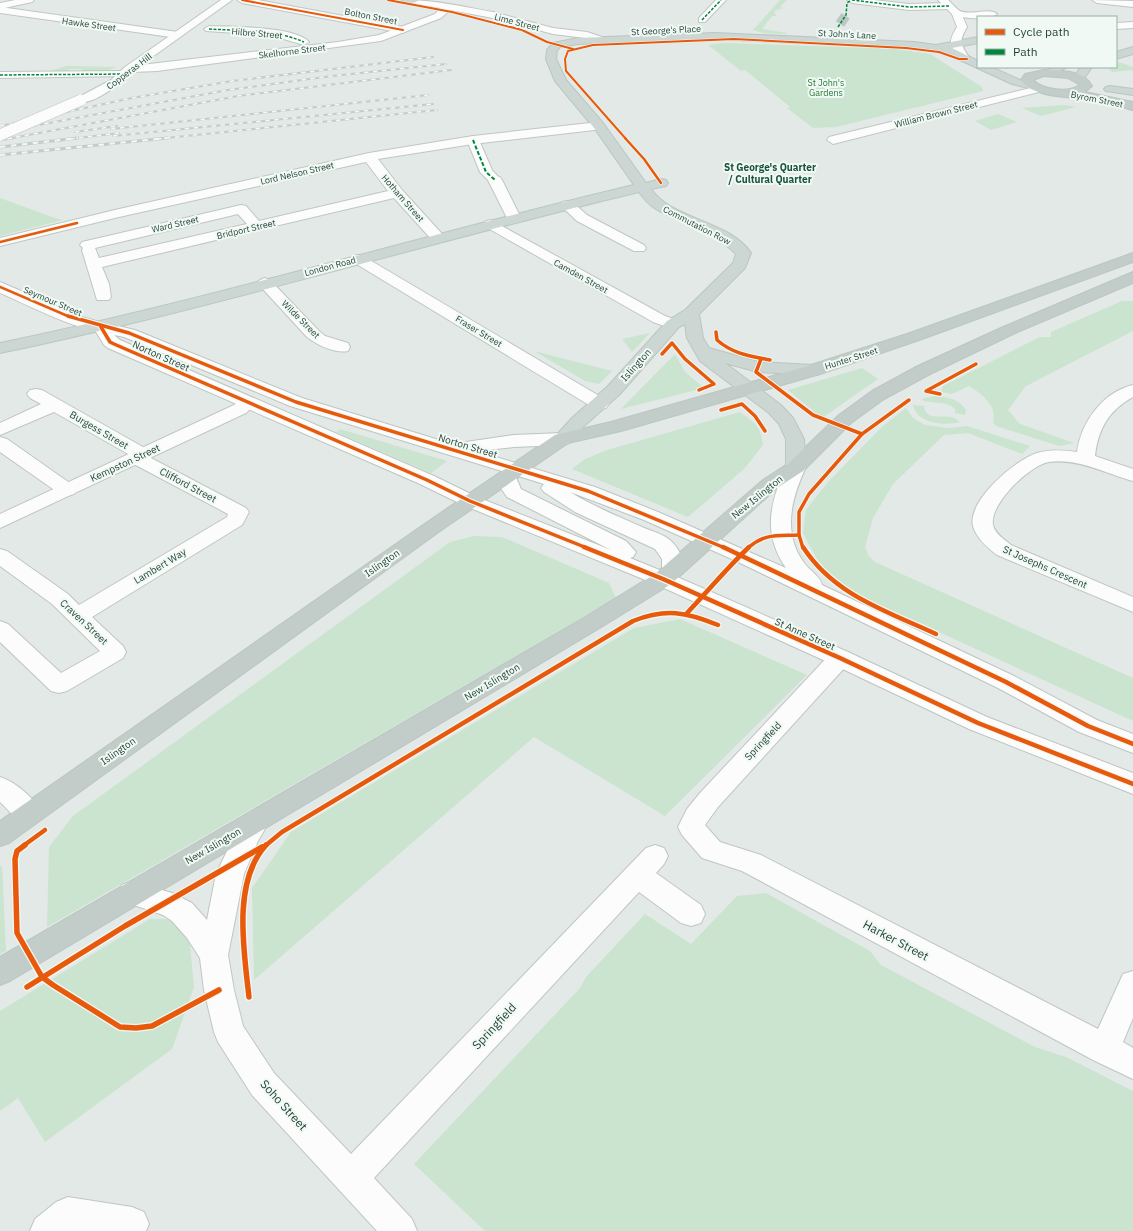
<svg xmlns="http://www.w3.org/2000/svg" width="1133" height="1231" font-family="'IBM Plex Sans',sans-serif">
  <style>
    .green { fill: #cae4cf }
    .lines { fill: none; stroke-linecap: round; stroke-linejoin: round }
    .pedestrian-tunnel { stroke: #bcc7c2; stroke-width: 10; stroke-dasharray: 10 5; stroke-linecap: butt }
    .pedestrian-casing { stroke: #c0c6c3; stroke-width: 2 }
    .minor-casing { stroke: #c0c6c3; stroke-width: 2 }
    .tertiary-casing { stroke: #c0c6c3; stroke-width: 2 }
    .secondary-casing { stroke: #bcc5c1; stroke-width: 2 }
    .primary-casing { stroke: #bbc6c2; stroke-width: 2 }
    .trunk-casing { stroke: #bbc6c2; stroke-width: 2 }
    .pedestrian { fill: #fbfcfb; fill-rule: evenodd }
    .minor { fill: #fbfcfb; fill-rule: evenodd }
    .tertiary { fill: #fbfcfb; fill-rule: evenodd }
    .secondary { fill: #fbfcfb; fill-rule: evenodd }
    .primary { fill: #ccd6d2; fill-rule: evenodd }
    .trunk { fill: #c2ccc8; fill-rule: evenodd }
    .rail-far1-casing { stroke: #c6cbc9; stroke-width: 2 }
    .rail-casing { stroke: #c6cbc9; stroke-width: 3 }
    .rail-far1 { stroke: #f1f9f4; stroke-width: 1.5; stroke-dasharray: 4.5; stroke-linecap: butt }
    .rail { stroke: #f1f9f4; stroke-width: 2; stroke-dasharray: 5.5; stroke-linecap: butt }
    .tertiary-bridge-casing { stroke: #c0c6c3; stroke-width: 12; stroke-linecap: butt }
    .tertiary-bridge { stroke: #fbfcfb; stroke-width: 11 }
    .quiet-far1 { stroke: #00873e; stroke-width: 1.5; stroke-dasharray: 3 1.5; stroke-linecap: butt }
    .quiet { stroke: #00873e; stroke-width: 2; stroke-dasharray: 4 2; stroke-linecap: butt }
    .cycleway-far4-casing { stroke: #f1f9f4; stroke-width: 3 }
    .cycleway-far3-casing { stroke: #f1f9f4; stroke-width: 4 }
    .cycleway-far2-casing { stroke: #f1f9f4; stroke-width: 5.5 }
    .cycleway-far1-casing { stroke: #f1f9f4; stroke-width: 7 }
    .cycleway-casing { stroke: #f1f9f4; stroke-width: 8 }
    .cycleway-far4 { stroke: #e8590c; stroke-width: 2 }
    .cycleway-far3 { stroke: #e8590c; stroke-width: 2.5 }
    .cycleway-far2 { stroke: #e8590c; stroke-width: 3.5 }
    .cycleway-far1 { stroke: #e8590c; stroke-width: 4.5 }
    .cycleway { stroke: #e8590c; stroke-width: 5.5 }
    .labels { text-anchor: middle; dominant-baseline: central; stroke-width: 4; stroke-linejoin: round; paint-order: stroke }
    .far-street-label { font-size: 9px; fill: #1f3f32; stroke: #f1f9f4 }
    .far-park-label { font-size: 9px; fill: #257a3a; stroke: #f1f9f4 }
    .far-quarter-label { font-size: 10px; font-weight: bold; fill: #19533d; stroke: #f1f9f4 }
    .street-label { font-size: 10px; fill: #1f3f32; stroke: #f1f9f4 }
    .near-street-label { font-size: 12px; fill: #1f3f32; stroke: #f1f9f4 }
  </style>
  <rect width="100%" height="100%" fill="#e3e9e6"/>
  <g class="green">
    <path d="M 780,0 L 787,0 L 780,7 L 783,8 L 774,11 L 776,16 L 772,16 L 762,29 L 787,33 L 785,34 L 763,33 L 753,30 Z"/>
    <path d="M 724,43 L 896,49 L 930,54 L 982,87 L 983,91 L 836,127 L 813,128 L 787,108 L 790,107 L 745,70 L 741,71 L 708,45 Z"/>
    <path d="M 1116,61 L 1133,67 L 1133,70 L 1112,72 L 1107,67 L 1116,67 Z"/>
    <path d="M 66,66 L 117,67 L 96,74 L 87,75 L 82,69 L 70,69 L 64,75 L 42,74 Z"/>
    <path d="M 1064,105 L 1076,107 L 1041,116 L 1022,108 Z"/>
    <path d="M 998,114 L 1017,122 L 991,130 L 975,121 Z"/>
    <path d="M 0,198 L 58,219 L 63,220 L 0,236 Z"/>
    <path d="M 1122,301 L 1133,301 L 1133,331 L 1026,386 L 1008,410 L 1020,424 L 1074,443 L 1059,446 L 996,426 L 993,422 C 998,406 981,393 969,386 L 952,394 L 941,392 L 943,386 L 1040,337 L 1051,337 L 1051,332 Z"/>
    <path d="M 650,333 L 632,352 L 622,339 Z"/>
    <path d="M 534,351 L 612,371 L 599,384 L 585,381 Z"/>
    <path d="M 675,354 L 685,372 L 704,388 L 621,409 Z"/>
    <path d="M 862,368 L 878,379 L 822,418 L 788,390 Z"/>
    <path d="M 935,396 C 947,397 959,399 966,410 L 965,415 L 955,413 L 955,409 C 945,399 932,406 921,399 Z"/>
    <path d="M 913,405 L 924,406 C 925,421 942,415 951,417 C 954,417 958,420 960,422 C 945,426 917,424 913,405 Z"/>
    <path d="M 906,408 L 913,418 L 925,425 L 948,428 L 967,426 L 1030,446 L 1022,454 L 968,433 L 944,435 L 893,484 L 873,518 L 865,547 L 868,555 L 875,562 L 1133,678 L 1133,721 L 858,595 L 831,577 L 817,559 L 803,533 L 806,510 L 828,482 L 883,426 Z"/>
    <path d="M 740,412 C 755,423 761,426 763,445 L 744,469 L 688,517 L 572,469 L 585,459 L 607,450 Z"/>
    <path d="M 340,429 L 447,461 L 431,473 L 336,432 Z"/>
    <path d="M 474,536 L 502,537 L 609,583 L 616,598 L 47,927 L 49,847 L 73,816 L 450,542 Z"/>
    <path d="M 680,619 L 807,675 L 665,816 L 534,737 L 254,980 L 252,888 L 291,832 L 634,628 Z"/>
    <path d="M 2,865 L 6,951 L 0,954 L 0,867 Z"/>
    <path d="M 766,893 L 870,951 L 881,965 L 1035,1047 L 1066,1057 L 1133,1091 L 1133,1231 L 485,1231 L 414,1164 L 580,988 L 586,977 L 645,914 L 691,944 L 737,896 Z"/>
    <path d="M 150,919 L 171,919 L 189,934 L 194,987 L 172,1049 L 45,1142 L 18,1098 L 0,1111 L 0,1011 Z"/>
  </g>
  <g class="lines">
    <path class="pedestrian-tunnel" d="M 840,24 L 846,15"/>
    <defs>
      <g id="pedestrian">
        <path d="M 716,0 L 726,0 L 705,22 L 699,22 L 699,18 Z"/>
        <path d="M 847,0 L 874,0 L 909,4 L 949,3 L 954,6 L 949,9 L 909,10 L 852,3 Z"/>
        <path d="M 209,26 C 230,27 295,26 309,42 L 304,45 L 270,35 L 206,31 L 204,29 Z"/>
        <path d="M 124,71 L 128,72 L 129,74 L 128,76 L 0,78 L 0,72 Z"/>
        <path d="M 473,136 L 479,140 L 492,170 L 501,180 L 499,183 L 491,183 L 480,172 L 467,140 Z"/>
      </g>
      <g id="minor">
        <path d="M 237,0 L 258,0 L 403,27 L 408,30 L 403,33 L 242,3 Z"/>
        <path d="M 1092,0 L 1133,1 L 1133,7 L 1097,3 Z"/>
        <path d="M 0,7 L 178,32 L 183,35 L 178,38 L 0,13 Z"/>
        <path d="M 493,12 L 553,28 L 587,32 L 608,39 L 609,41 L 604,44 L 585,38 L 553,34 L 490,17 L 488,15 Z"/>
        <path d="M 1133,22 L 1133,28 L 1116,29 L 1116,23 Z"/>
        <path d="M 1039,86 L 1043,87 L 1045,89 L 1043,91 L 833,144 L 827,140 L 829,137 Z"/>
        <path d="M 599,122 L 605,126 L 603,129 L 473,144 L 378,159 L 402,190 L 443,235 L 445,238 L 443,241 L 433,241 L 394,198 L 102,267 L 109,284 L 111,297 L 109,300 L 97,300 L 82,250 L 83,248 L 80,245 L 82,242 L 241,205 L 246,206 L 259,221 L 388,191 L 366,162 L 119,217 L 0,246 L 0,238 L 119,209 L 369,153 L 473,136 ZM 238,214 L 247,224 L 99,258 L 95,248 Z"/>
        <path d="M 495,176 L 500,177 L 502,180 L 521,218 L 519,221 L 509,221 L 507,218 L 488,180 L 490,177 Z"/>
        <path d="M 567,201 L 572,202 L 587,215 L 644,245 L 646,248 L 644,251 L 634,251 L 577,221 L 560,205 L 562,202 Z"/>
        <path d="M 491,220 L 665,316 L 679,321 L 681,324 L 679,327 L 673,329 L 653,322 L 486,227 L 484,224 L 486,221 Z"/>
        <path d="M 358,255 L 363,256 L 606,400 L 609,404 L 606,408 L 600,409 L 594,408 L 353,262 L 351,259 L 353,256 Z"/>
        <path d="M 265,278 L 270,280 L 319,331 L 325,336 L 348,343 L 350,347 L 348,351 C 336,354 317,345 307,337 L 260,286 L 257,283 L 260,280 Z"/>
        <path d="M 1133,385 L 1133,397 C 1109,410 1098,429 1095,456 L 1133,469 L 1133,481 C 1106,474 1079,458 1049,462 C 1030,465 989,504 993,525 C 995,534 1005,540 1011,545 L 1133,597 L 1133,612 L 997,555 C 988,548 976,538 973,526 C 967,501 1015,460 1037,453 C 1050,449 1063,450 1077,452 C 1081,422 1103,392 1133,385 Z"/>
        <path d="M 36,389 L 42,390 L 150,451 L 152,455 L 151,458 L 246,508 L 249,512 L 242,525 L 92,617 L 123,646 L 126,652 L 123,658 L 67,691 L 59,693 L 51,691 L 0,642 L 0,621 L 8,624 L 61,673 L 100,651 L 52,604 L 0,566 L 0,549 L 7,551 L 68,594 L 79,605 L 227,517 L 228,514 L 130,462 L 128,458 L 130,455 L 54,412 L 0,435 L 0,423 L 41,404 L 30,398 L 27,394 L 30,390 Z"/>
        <path d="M 0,437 L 7,439 L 74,486 L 77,490 L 74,494 L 67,496 L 60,494 L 0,452 Z"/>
        <path d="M 840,650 L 848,652 L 851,658 L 848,664 L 718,807 L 705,825 L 720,842 L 761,855 L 1098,1029 L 1123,974 L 1133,971 L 1133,1018 L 1123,1042 L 1133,1048 L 1133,1079 L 1093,1060 L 742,871 L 702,858 L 682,835 L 678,827 L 687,809 L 700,793 L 832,652 Z"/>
        <path d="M 0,777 C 16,782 35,799 43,814 L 39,821 C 21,828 13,814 0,802 Z"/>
        <path d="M 257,809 L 266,813 L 270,820 L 258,841 L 244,874 L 228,955 L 234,990 L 243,1026 L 274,1073 L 351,1154 L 646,848 L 655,845 L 664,848 L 668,856 L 664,864 L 656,873 L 701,905 L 705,914 L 701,923 L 691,926 L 681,923 L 639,892 L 374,1178 L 412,1219 L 417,1231 L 377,1231 L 252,1095 L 218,1042 L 214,1032 L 204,990 L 200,958 L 187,938 L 172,921 L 163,915 L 122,901 L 118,893 L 122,885 L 132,881 L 172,893 L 192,903 L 207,920 L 216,874 L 238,828 L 248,813 Z"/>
        <path d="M 68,1197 L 132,1207 L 144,1212 L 149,1224 L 146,1231 L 30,1231 L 35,1219 L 56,1202 Z"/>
      </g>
      <g id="tertiary">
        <path d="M 15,0 L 34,0 L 32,2 L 0,9 L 0,3 Z"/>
        <path d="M 221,0 L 232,0 L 141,65 L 338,42 L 379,35 L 435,14 L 440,8 L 411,3 L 406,0 C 436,0 464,7 493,12 L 498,15 L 493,18 L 450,10 L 441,18 L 381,41 L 157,71 L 132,72 C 121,83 93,106 77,102 L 75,100 L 77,98 L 111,80 L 125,67 Z"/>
        <path d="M 938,0 L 948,0 C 952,3 956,9 960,11 C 970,16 990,7 997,14 C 992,19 970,19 963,17 L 967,27 C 959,41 960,44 969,57 L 968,59 L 960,59 C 949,47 948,41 957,27 L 952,14 Z"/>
        <path d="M 0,282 L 82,317 L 107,324 L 109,327 L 107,330 C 86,336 22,302 0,293 Z"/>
        <path d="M 248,397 L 254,398 L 257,402 L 246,413 L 0,528 L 0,514 L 234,405 L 242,398 Z"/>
      </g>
      <path id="secondary" d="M 101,322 L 135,330 L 302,398 L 452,444 L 514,435 L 562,433 L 569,435 L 571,439 L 569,443 L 562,445 L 514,447 L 476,451 L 595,487 L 658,512 L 786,568 C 762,533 770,503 786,467 L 789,463 L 796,461 L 803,463 L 806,467 C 791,499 782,534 805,564 C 810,571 821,577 822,585 L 1014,676 L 1097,720 L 1133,734 L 1133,753 L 1079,732 L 998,688 L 734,560 L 644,520 L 570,492 C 593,506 617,516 642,527 C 651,531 663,534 670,540 C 680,549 687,563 679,575 L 675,576 L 848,652 L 987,717 L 1133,773 L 1133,794 L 969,729 L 832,664 L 655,584 L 463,505 L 420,484 L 108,348 L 104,345 L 93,327 L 95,324 ZM 114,335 L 124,337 L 290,406 L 505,472 L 500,473 L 497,477 L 498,484 L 507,497 L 611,550 L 477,497 L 434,476 L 120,340 ZM 515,475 L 544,484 L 541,488 L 544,492 L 575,512 L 655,549 L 662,559 L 662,571 L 630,558 L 633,557 L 636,552 L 626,541 L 521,489 Z"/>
      <g id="primary">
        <path d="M 402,0 L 419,0 C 415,4 406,4 402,0 Z"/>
        <path d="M 715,33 L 914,42 L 936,45 L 978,37 L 978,43 L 952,48 L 978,61 L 978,67 L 991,67 L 1020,80 L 1040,85 L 1042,87 L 1036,90 L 1012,84 L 947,54 L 914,48 L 715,39 L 578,44 L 560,47 L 557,51 L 556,59 L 566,80 L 603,123 L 646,183 L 661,179 L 666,180 L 668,183 L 666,186 L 651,189 C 672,220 729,220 751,253 L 745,268 L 699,314 L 703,338 L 709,348 L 759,362 L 814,365 L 820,366 L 823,370 L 820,374 L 814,375 L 758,372 L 725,363 L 781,405 L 793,418 L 804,439 L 806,467 L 803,471 L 796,473 L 789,471 L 786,467 L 786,439 L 779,424 L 769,413 L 700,361 L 687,338 L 685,324 L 679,327 L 620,394 L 584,426 L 569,443 L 562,445 L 555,443 L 553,439 L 572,418 L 608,386 L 667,321 L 685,310 L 733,263 L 736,254 C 722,240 703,231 685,223 C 665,213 653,212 639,192 C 426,243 215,308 0,353 L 0,343 C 213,299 422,235 634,185 L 595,129 L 555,81 L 546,59 L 547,50 L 553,43 L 578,38 Z"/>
        <path d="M 1133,47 L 1133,54 L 1116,59 L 1116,52 Z"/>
        <path d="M 1053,67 L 1067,67 L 1052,75 L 1044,75 L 1042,73 Z"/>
        <path d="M 1081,67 L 1092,67 L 1083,80 L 1075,80 L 1073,78 Z"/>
        <path d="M 1110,86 L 1133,89 L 1133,95 L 1106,91 L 1104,89 L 1106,87 Z"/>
      </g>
      <g id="trunk">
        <path d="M 1044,70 C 1060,71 1083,69 1092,86 L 1085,92 L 1133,102 L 1133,110 C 1121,107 1109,103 1097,100 C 1075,96 1035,100 1021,80 L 1025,74 ZM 1044,76 L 1068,78 L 1080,85 C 1068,93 1043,90 1033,80 Z"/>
        <path d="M 1133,253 L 1133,262 L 922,339 L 820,374 L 621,431 L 568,443 L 440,531 L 9,843 L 0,846 L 0,821 L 426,523 L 555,435 L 611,422 L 808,366 L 910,333 Z"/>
        <path d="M 1133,272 L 1133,283 L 1013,334 L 930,374 L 884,399 L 851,423 L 803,471 L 777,488 L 671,584 L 603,626 L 10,981 L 0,985 L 0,957 L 587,616 L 655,574 L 763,480 L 789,463 L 839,415 L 872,391 L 918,366 L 1001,328 Z"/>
      </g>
    </defs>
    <use href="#pedestrian" class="pedestrian-casing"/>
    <use href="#minor" class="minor-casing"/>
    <use href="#tertiary" class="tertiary-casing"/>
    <use href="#secondary" class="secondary-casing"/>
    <use href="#primary" class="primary-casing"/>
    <use href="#trunk" class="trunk-casing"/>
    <use href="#pedestrian" class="pedestrian"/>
    <use href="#minor" class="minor"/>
    <use href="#tertiary" class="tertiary"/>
    <use href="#secondary" class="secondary"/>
    <use href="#primary" class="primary"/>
    <use href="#trunk" class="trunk"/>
    <defs>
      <g id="rail-far1">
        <path d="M 0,126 L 132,98 L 232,81 L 433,57"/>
        <path d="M 111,129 L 428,95"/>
        <path d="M 0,132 L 228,90 L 332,76 L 446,64"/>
        <path d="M 75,132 L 117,126"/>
        <path d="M 113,136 L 433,104"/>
        <path d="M 7,139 L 238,96 L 451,70"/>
        <path d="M 70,139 L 119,133"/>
        <path d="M 157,139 L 437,110"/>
      </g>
      <g id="rail">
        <path d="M 0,140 L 12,138"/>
        <path d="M 0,147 L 78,138"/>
        <path d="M 0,155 L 167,138"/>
      </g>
    </defs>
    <use href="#rail-far1" class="rail-far1-casing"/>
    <use href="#rail" class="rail-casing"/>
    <use href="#rail-far1" class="rail-far1"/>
    <use href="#rail" class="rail"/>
    <defs>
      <path id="tertiary-bridge" d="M 0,135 L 81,100"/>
    </defs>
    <use href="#tertiary-bridge" class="tertiary-bridge-casing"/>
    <use href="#tertiary-bridge" class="tertiary-bridge"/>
    <g class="quiet-far1">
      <path d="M 852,0 L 909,7 L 949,6"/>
      <path d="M 702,20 L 721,0"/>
      <path d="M 838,27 L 846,15 L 847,3 L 851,0"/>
      <path d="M 209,29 C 241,31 274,29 304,42"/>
      <path d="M 0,75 L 124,74"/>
    </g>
    <path class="quiet" d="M 473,140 L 486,172 L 495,180"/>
    <defs>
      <g id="cycleway-far4">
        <path d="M 242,0 L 403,30"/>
        <path d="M 388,0 L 452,12 L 522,30 L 547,42 L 573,49"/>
        <path d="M 626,139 L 566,71 L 565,59 L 568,51 L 593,45 L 734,39 L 906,48 L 939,52 L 959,59 L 967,59"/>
      </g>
      <g id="cycleway-far3">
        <path d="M 625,138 L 644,159 L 661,183"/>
        <path d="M 0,242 L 77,223"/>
        <path d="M 0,287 L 70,317"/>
      </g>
      <g id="cycleway-far2">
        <path d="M 68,316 L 129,333 L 296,402 L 588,491 L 725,548"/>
        <path d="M 101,327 L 110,342 L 114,344 L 427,480 L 470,501 L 587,548"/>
        <path d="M 716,332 L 717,340 C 733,354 750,356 770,360"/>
        <path d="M 662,354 L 672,343 L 685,359 L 714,384 L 699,390"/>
        <path d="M 761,359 L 756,372 L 813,415 L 862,434"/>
        <path d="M 940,394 L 926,391 L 976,364"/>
        <path d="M 721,410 L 742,404 L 755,416 L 765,431"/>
        <path d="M 748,548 C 765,533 777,536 799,535"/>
        <path d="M 803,548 L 799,535 L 799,512 L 809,494 L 862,434 L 909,400"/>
      </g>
      <g id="cycleway-far1">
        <path d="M 584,547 L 663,579 L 840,658 L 978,723 L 1133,784"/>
        <path d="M 723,547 L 1006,682 L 1088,726 L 1133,744"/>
        <path d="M 803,547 C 834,595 886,611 936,634"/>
        <path d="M 687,613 C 708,591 727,568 749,547"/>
        <path d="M 23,846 L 45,830"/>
        <path d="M 265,846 L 282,832 L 633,621 C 666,608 686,612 718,625"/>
      </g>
      <g id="cycleway">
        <path d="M 25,845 L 17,851 L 15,859 L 17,933 L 42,977 L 53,985 L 120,1027 L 136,1028 L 152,1026 L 219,990"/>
        <path d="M 27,987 L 125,926 L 262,847"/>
        <path d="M 249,997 C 244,951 232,882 266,845"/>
      </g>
    </defs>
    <use href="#cycleway-far4" class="cycleway-far4-casing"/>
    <use href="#cycleway-far3" class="cycleway-far3-casing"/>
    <use href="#cycleway-far2" class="cycleway-far2-casing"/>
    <use href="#cycleway-far1" class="cycleway-far1-casing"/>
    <use href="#cycleway" class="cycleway-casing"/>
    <use href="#cycleway-far4" class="cycleway-far4"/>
    <use href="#cycleway-far3" class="cycleway-far3"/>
    <use href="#cycleway-far2" class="cycleway-far2"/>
    <use href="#cycleway-far1" class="cycleway-far1"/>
    <use href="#cycleway" class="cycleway"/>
  </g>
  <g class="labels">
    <g class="far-street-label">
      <text transform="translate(371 16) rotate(11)">Bolton Street</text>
      <text transform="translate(517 22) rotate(15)">Lime Street</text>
      <text transform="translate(89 24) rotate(8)">Hawke Street</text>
      <text transform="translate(666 30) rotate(-3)">St George's Place</text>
      <text transform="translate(257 33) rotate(5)">Hilbre Street</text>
      <text transform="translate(847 34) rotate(3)">St John's Lane</text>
      <text transform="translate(292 51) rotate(-7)">Skelhorne Street</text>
      <text transform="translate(129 71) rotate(-37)">Copperas Hill</text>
      <text transform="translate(1097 99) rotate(11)">Byrom Street</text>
      <text transform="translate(936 114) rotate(-14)">William Brown Street</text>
      <text transform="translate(297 173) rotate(-13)">Lord Nelson Street</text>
      <text transform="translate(403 198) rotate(49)">Hotham Street</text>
      <text transform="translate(175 224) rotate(-13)">Ward Street</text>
      <text transform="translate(697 225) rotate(27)">Commutation Row</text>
      <text transform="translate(246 229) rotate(-13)">Bridport Street</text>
      <text transform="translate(330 266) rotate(-15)">London Road</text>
      <text transform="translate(581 276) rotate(29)">Camden Street</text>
      <text transform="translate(53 301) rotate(23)">Seymour Street</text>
      <text transform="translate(301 319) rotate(45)">Wilde Street</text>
      <text transform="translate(479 331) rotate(31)">Fraser Street</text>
      <text transform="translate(851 358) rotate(-18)">Hunter Street</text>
    </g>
    <g class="far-park-label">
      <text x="826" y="82">St John's<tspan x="826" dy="10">Gardens</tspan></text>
    </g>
    <g class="far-quarter-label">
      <text x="770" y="167">St George's Quarter<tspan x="770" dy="12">/ Cultural Quarter</tspan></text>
    </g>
    <g class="street-label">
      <text transform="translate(161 356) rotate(24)">Norton Street</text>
      <text transform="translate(636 365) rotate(-48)">Islington</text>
      <text transform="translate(99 430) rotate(30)">Burgess Street</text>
      <text transform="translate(468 446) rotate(17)">Norton Street</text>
      <text transform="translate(125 463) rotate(-25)">Kempston Street</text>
      <text transform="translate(188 485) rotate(28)">Clifford Street</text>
      <text transform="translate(757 497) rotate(-39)">New Islington</text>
      <text transform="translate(382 563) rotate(-35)">Islington</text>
      <text transform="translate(160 566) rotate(-31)">Lambert Way</text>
      <text transform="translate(1045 567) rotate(24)">St Josephs Crescent</text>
      <text transform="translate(84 622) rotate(43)">Craven Street</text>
      <text transform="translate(805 634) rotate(24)">St Anne Street</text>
      <text transform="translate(492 682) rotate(-31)">New Islington</text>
      <text transform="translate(763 741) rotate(-47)">Springfield</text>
      <text transform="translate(118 751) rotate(-35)">Islington</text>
      <text transform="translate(213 846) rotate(-30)">New Islington</text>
    </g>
    <g class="near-street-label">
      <text transform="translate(896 940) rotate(28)">Harker Street</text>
      <text transform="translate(494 1026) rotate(-47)">Springfield</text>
      <text transform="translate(284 1105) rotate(48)">Soho Street</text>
    </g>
  </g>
  <rect x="977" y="16" width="140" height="52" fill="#f1f9f4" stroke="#9dafa6"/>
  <rect x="985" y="29" width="20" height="6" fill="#e8590c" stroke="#9dafa6"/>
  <text x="1013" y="36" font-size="12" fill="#1f3f32">Cycle path</text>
  <rect x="985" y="49" width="20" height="6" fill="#00873e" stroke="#9dafa6"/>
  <text x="1013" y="56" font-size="12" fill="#1f3f32">Path</text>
</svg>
